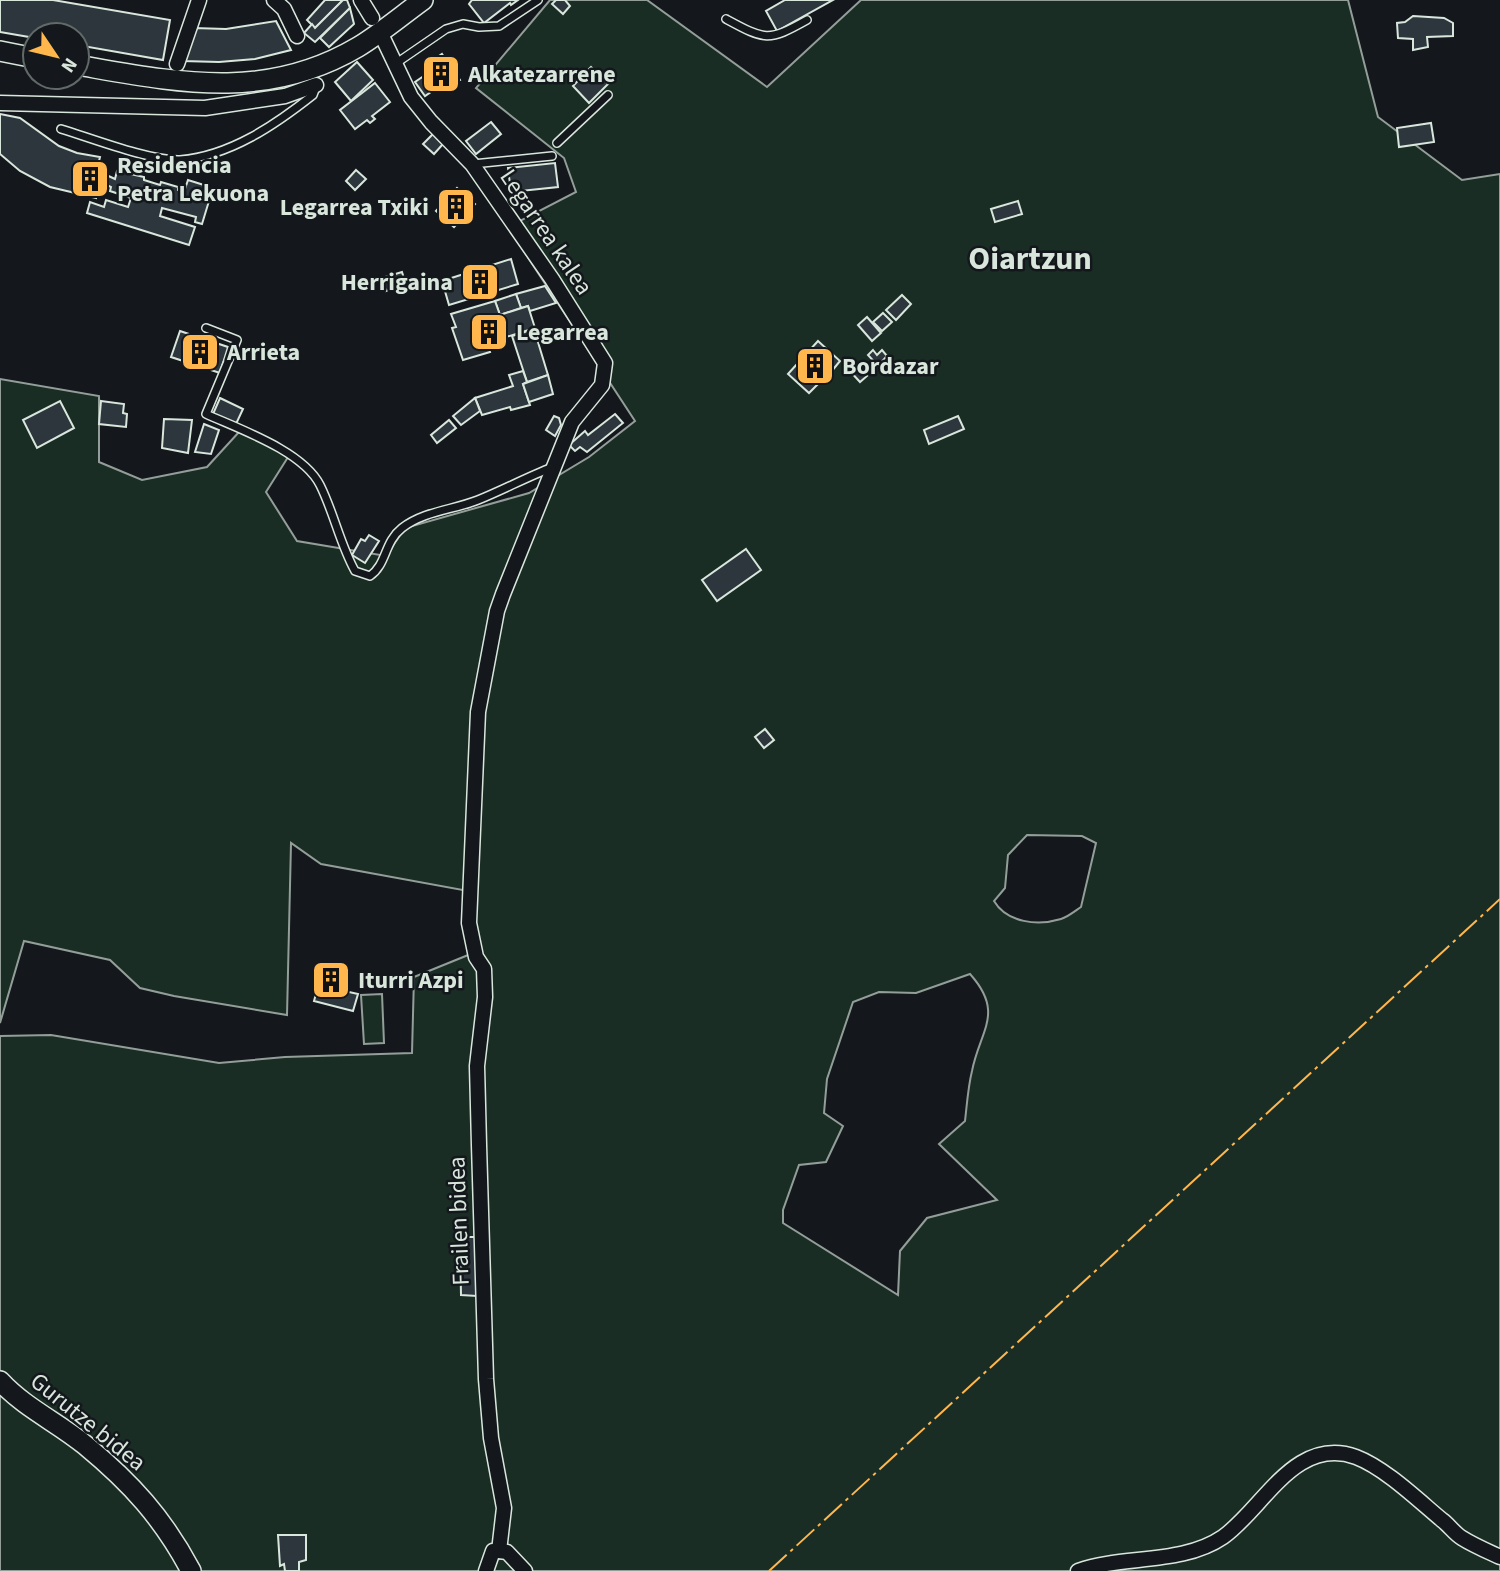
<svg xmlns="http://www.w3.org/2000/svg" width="1500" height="1571" font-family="'Source Sans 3',sans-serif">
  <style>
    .green { fill: #1a2d24; stroke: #939e99; stroke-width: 2; fill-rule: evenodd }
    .building { fill: #2c363c; stroke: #d8e6dc; stroke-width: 2 }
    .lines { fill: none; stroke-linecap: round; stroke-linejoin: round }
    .lane-casing { stroke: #d8e6dc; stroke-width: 10 }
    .street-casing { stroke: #d8e6dc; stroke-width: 17 }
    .secondary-casing { stroke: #d8e6dc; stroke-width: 22 }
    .lane { stroke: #14181c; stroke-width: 7 }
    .street { stroke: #14181c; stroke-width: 14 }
    .secondary { stroke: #14181c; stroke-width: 19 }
    .power { stroke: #ffb74d; stroke-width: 2; stroke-dasharray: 24 5 3.5 5; stroke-linecap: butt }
    .labels { text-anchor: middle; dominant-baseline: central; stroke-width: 5; stroke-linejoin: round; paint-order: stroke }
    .poi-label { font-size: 24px; font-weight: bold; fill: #d8e6dc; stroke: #14181c; text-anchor: start }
    .street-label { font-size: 24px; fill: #d8e6dc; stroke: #14181c }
    .district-label { font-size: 32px; font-weight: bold; fill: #d8e6dc; stroke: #14181c }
  </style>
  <rect width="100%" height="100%" fill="#14181c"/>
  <g class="green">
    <path d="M 550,0 L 647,0 L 767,87 L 861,0 L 1348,0 L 1378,117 L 1462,180 L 1500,174 L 1500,1571 L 0,1571 L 0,1036 L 51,1035 L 219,1063 L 285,1057 L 412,1053 L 414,977 L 478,951 L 474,892 L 321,864 L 291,843 L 287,1015 L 174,996 L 140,988 L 110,960 L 24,941 L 0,1023 L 0,379 L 99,396 L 99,462 L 142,480 L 207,467 L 239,432 L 290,454 L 266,492 L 297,541 L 386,556 L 405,528 L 529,493 L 589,457 L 635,421 L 508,227 L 576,192 L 564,158 L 476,88 ZM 1027,835 L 1082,836 L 1096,843 L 1081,907 C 1075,911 1068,917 1061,919 C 1038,926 1007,923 994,901 L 1005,888 L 1008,855 ZM 970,974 C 1005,1013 980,1030 972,1071 C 968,1087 967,1104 965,1121 L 939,1144 L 997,1200 L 927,1218 L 900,1251 L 898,1295 L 783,1223 L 783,1210 L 799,1165 L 826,1162 L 843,1126 L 824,1113 L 827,1079 L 853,1002 L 879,992 L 916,993 Z"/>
    <path d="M 382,994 L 384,1043 L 364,1044 L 361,995 Z"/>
  </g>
  <g class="building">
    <path d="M 0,0 L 53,0 L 170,20 L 163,60 L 77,45 L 77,35 L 35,35 L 35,38 L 0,32 Z"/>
    <path d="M 325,0 L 343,0 L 315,28 L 307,20 Z"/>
    <path d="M 343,0 L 347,0 L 350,8 L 315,42 L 304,33 L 312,24 L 315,28 Z"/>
    <path d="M 472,0 L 518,0 L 511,5 L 510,3 L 484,23 L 469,4 Z"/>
    <path d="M 556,0 L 565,0 L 570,6 L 563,14 L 552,4 Z"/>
    <path d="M 785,0 L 833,0 L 777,31 L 766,11 Z"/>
    <path d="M 350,8 L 354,24 L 329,47 L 320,38 Z"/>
    <path d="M 1413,16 L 1444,18 L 1453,23 L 1453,36 L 1427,37 L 1428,47 L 1413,50 L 1413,39 L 1398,38 L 1397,23 L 1405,22 Z"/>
    <path d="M 276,21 L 291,50 L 255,59 L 219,62 L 183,61 L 194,28 L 226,29 Z"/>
    <path d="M 442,54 L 460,80 L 447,89 L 444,83 L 425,96 L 415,82 L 434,69 L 430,62 Z"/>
    <path d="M 357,62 L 373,80 L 351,101 L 335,82 Z"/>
    <path d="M 591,67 L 608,84 L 589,103 L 573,86 Z"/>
    <path d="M 375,83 L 390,102 L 372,116 L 375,119 L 370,123 L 367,120 L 355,129 L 340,110 Z"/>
    <path d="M 0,114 L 20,118 L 59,146 L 77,153 L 100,157 L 98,165 L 102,166 L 102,173 L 115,179 L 117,171 L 144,177 L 144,180 L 160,185 L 161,182 L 178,187 L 178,190 L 184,192 L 188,180 L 207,186 L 203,199 L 209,201 L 202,224 L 195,222 L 196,217 L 162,208 L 160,216 L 195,227 L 189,245 L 87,213 L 90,202 L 104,207 L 106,200 L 128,207 L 131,198 L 110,191 L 111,187 L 101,182 L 100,190 L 96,189 L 96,198 L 50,187 L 20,171 L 0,154 Z"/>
    <path d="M 491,122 L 501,134 L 476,154 L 466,141 Z"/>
    <path d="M 1431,123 L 1434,142 L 1399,147 L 1397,128 Z"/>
    <path d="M 433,134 L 443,144 L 434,154 L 423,144 Z"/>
    <path d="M 555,163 L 558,187 L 511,192 L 508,168 Z"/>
    <path d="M 356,170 L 366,179 L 355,190 L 346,181 Z"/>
    <path d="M 457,188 L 475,204 L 454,227 L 436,211 Z"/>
    <path d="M 1018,201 L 1022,214 L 995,222 L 991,209 Z"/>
    <path d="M 511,259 L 518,284 L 449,305 L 442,281 Z"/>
    <path d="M 402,272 L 406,285 L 386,291 L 382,278 Z"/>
    <path d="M 545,286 L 556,303 L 530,311 L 528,306 L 521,308 L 516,294 Z"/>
    <path d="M 516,294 L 521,308 L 500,315 L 495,301 Z"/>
    <path d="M 902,295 L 911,304 L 896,320 L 886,310 Z"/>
    <path d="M 495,301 L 500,315 L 528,306 L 535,328 L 487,343 L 490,352 L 463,360 L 452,328 L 456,327 L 451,314 Z"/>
    <path d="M 883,313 L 892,322 L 882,331 L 873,322 Z"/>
    <path d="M 867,317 L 881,333 L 872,341 L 858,325 Z"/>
    <path d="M 534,329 L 548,375 L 527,382 L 512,336 Z"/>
    <path d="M 180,331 L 228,347 L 220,373 L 171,357 Z"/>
    <path d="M 818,341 L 840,361 L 827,377 L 826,376 L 809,393 L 788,374 Z"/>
    <path d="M 873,350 L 877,355 L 882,350 L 887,356 L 878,366 L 868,355 Z"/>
    <path d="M 855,362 L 867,376 L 860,382 L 848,369 Z"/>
    <path d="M 523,371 L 527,382 L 523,384 L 530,405 L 511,410 L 510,407 L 482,415 L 475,398 L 513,386 L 509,375 Z"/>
    <path d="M 548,375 L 553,394 L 529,402 L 523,384 Z"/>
    <path d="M 220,398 L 243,409 L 236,424 L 213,414 Z"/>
    <path d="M 475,398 L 480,411 L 461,425 L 453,416 Z"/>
    <path d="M 60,401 L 74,428 L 37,448 L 23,420 Z"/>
    <path d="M 101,401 L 124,404 L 123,413 L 127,414 L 126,427 L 99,424 Z"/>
    <path d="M 615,414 L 623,423 L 587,452 L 580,447 L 575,451 L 569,445 L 585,431 L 588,435 Z"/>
    <path d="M 554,416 L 559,418 L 561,425 L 555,436 L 546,430 Z"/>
    <path d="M 958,416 L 964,429 L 929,444 L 924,430 Z"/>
    <path d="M 164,419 L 192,420 L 188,453 L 162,448 Z"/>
    <path d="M 449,420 L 456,428 L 437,443 L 431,435 Z"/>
    <path d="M 204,424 L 219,430 L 211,454 L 195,452 Z"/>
    <path d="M 369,535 L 379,541 L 365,563 L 352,555 L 361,539 L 365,541 Z"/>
    <path d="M 746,549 L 761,570 L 717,601 L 702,580 Z"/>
    <path d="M 765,729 L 774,740 L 764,748 L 755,737 Z"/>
    <path d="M 324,965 L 345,971 L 340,990 L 358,994 L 353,1011 L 314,1001 Z"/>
    <path d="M 460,1237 L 477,1237 L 477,1296 L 461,1295 Z"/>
    <path d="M 278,1535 L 306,1535 L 306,1560 L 299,1562 L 299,1571 L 285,1571 L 284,1564 L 280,1566 Z"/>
  </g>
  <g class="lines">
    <defs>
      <g id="lane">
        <path d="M 726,19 C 765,40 768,42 807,20"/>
        <path d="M 395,64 L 446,29 L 463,24 L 479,27 L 499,26 L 538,0"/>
        <path d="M 61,129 C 91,138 150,161 180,160 C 230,156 275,125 313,95 L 316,87"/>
        <path d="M 557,143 L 608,95"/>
        <path d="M 473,164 L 552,156"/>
        <path d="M 206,328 L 237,340 L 206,414 C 239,429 303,451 320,485 C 334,513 340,544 355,571 L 370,576 C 387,564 384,542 402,528 C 424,511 453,510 478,500 C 503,490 527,477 553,467"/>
      </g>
      <g id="street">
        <path d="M 274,0 L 284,9 L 297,36"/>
        <path d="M 361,0 L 372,18"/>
        <path d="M 380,32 L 411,97 L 431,122 L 472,164 L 552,279 L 605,363 L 602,385 L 572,422 L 503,594 L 497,611 L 478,712 L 469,923 L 476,957 L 484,969 L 485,997 L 477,1066 L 479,1145 L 486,1379 L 491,1438 L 504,1508 L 499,1551"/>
        <path d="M 177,64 L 199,0"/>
        <path d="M 0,103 L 205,108 L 285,96 L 316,85"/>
        <path d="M 499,1551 L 507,1552 L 525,1571"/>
        <path d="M 486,1571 L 493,1551 L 499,1551"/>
        <path d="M 1078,1571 C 1123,1555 1182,1565 1223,1537 C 1263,1509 1295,1435 1356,1457 C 1385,1468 1418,1500 1442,1520 C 1449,1525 1454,1533 1462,1538 C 1473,1545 1487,1551 1500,1557"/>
      </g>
      <g id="secondary">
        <path d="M 0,51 L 35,58"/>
        <path d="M 77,65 C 176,82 265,102 358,47 C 381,33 401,16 423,0"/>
        <path d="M 0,1381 C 25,1408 57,1422 85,1445 C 131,1483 163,1518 191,1571"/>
      </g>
    </defs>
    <use href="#lane" class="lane-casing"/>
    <use href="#street" class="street-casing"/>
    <use href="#secondary" class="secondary-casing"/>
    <use href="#lane" class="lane"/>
    <use href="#street" class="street"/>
    <use href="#secondary" class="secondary"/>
    <path class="power" d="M 769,1571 L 1500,899"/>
  </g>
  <defs>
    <symbol id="building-square" viewBox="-11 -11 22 22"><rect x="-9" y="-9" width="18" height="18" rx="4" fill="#ffb74d" stroke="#14181c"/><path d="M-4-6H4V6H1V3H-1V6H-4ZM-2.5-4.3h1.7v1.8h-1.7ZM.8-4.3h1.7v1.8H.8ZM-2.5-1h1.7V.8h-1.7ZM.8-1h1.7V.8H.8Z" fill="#111"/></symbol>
  </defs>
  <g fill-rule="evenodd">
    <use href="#building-square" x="419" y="52" width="44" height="44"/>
    <use href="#building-square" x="68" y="157" width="44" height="44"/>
    <use href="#building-square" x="434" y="185" width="44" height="44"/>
    <use href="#building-square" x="458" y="260" width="44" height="44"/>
    <use href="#building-square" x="467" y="310" width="44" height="44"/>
    <use href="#building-square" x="178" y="330" width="44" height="44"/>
    <use href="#building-square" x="793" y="344" width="44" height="44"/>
    <use href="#building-square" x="309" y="958" width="44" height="44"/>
  </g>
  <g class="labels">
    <g class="poi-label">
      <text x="468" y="74">Alkatezarrene</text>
      <text x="117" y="165">Residencia<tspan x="117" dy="28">Petra Lekuona</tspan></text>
      <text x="429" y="207" text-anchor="end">Legarrea Txiki</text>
      <text x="453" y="282" text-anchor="end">Herrigaina</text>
      <text x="516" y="332">Legarrea</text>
      <text x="227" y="352">Arrieta</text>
      <text x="842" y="366">Bordazar</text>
      <text x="358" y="980">Iturri Azpi</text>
    </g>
    <g class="street-label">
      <text transform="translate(546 232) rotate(56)">Legarrea kalea</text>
      <text transform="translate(459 1221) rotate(-92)">Frailen bidea</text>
      <text transform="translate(88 1422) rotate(39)">Gurutze bidea</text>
    </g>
    <g class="district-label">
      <text x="1030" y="259">Oiartzun</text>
    </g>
  </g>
  <g transform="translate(56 56) rotate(125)"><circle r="33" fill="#14181c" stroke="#626a69" stroke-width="2"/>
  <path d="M0-5L12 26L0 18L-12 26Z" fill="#ffb74d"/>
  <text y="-10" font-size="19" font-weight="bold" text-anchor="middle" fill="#d8e6dc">N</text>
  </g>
</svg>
